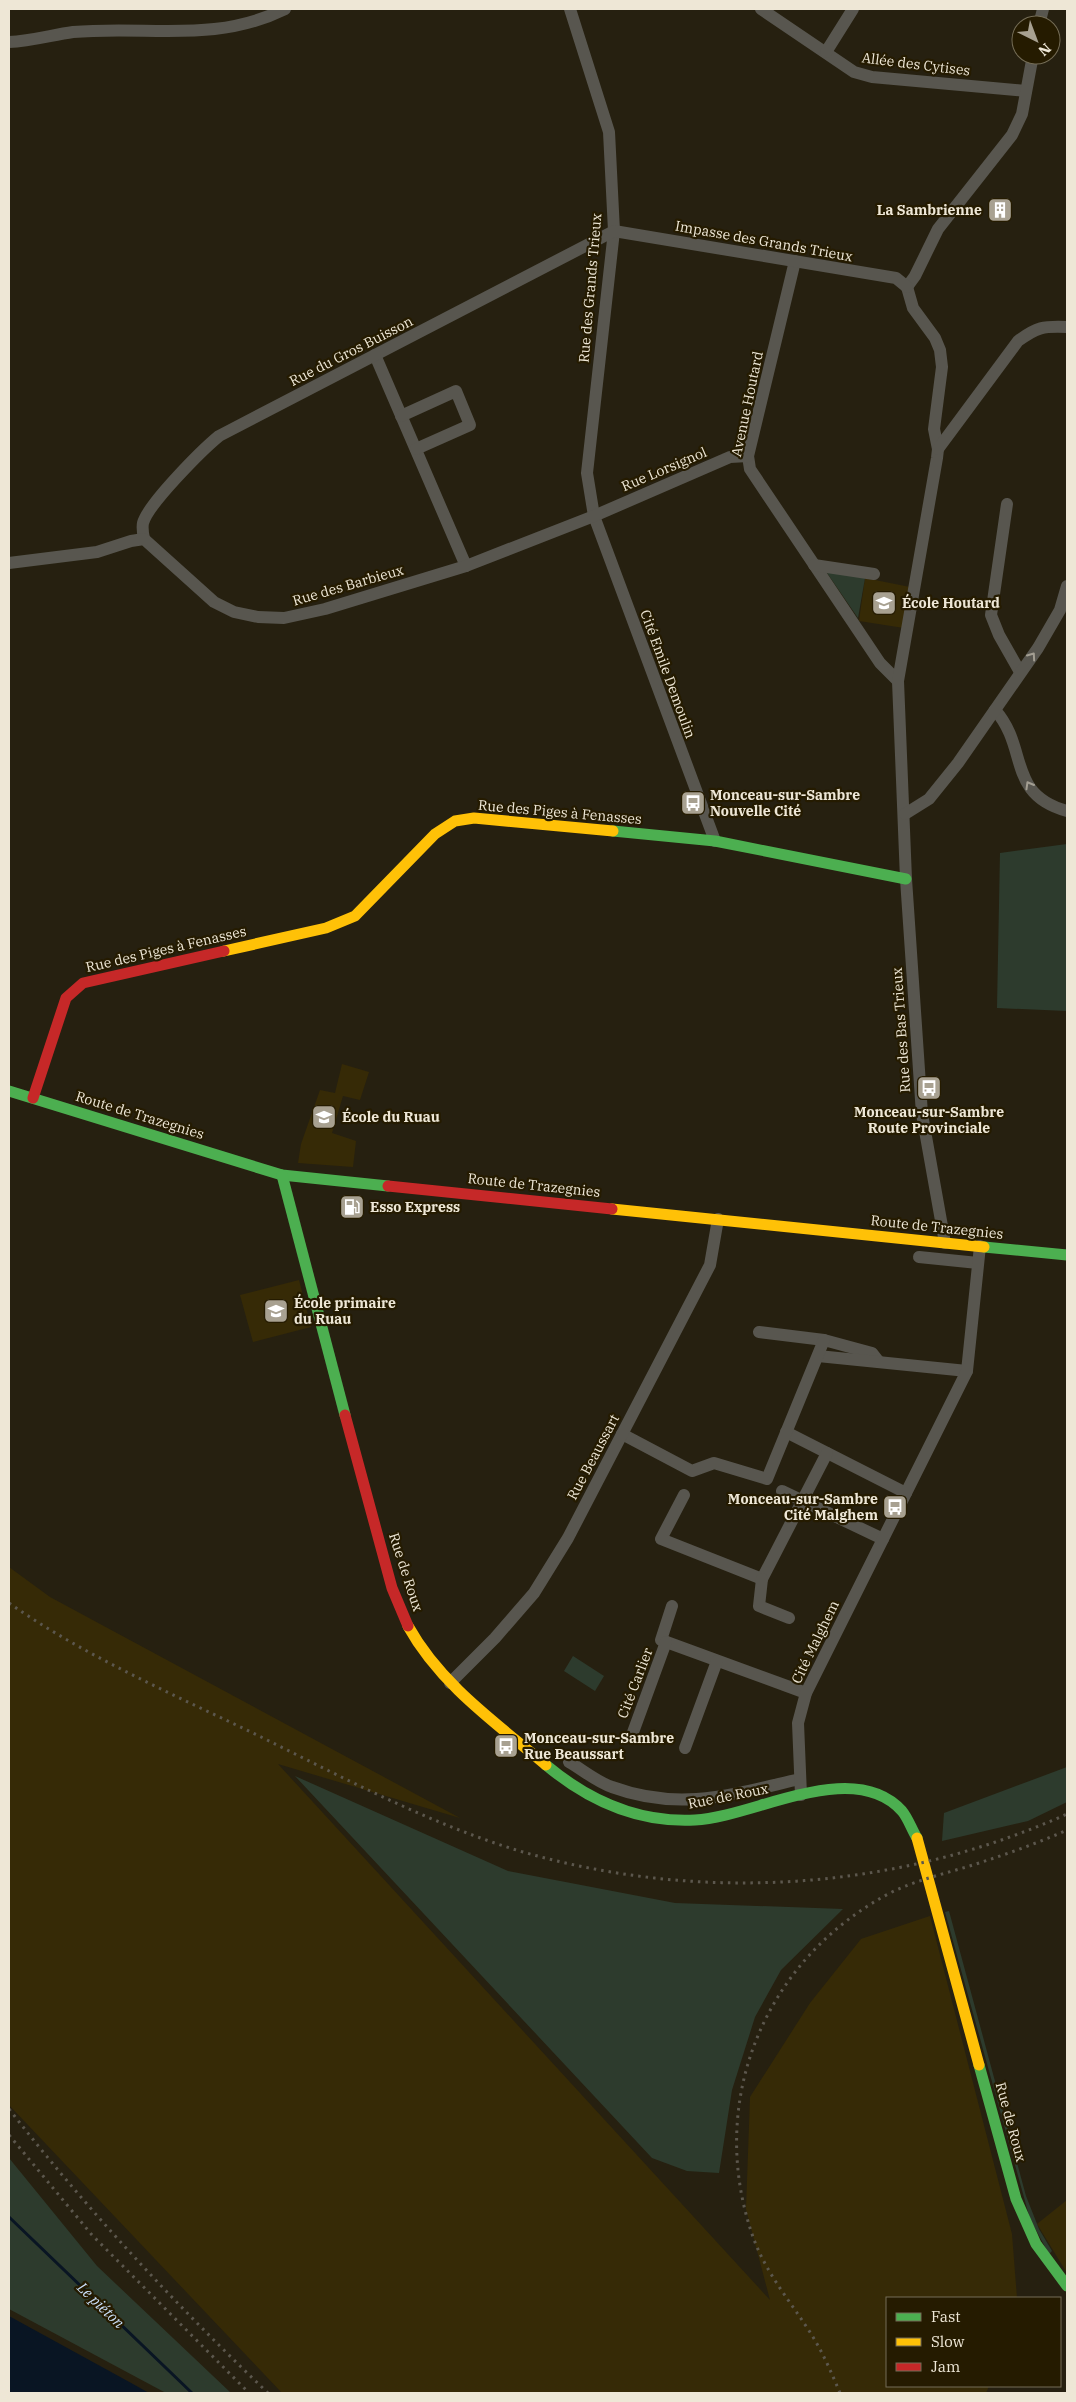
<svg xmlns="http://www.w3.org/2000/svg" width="1076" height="2402" font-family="'IBM Plex Serif',serif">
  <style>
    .built { fill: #362a06 }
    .green { fill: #2d3b2d }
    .water { fill: #091523 }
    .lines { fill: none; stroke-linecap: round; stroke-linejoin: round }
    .stream { stroke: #091523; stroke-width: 3 }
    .street { stroke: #58564f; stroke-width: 12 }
    .fast { stroke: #4caf50; stroke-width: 11 }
    .slow { stroke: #ffc107; stroke-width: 11 }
    .jam { stroke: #c62828; stroke-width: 11 }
    .rail { stroke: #5c574d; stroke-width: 3; stroke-dasharray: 2.5 5; stroke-linecap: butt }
    .oneway { stroke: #a39e92 }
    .labels { text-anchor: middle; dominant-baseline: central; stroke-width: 4.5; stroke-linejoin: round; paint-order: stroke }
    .street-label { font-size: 14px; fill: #eee7d6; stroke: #251b00 }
    .poi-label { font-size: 14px; font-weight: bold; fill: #eee7d6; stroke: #251b00; text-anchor: start }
    .water-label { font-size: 15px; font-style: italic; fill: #cadff9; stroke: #251b00 }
  </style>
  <rect width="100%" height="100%" fill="#262010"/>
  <g class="built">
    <path d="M 865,578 L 910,587 L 904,628 L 859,621 Z"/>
    <path d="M 342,1064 L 369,1072 L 360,1100 L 343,1096 L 332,1133 L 356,1141 L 353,1167 L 298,1163 L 301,1144 L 320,1090 L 335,1093 Z"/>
    <path d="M 299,1280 L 311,1327 L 253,1342 L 240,1295 Z"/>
    <path d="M 9,1567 L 50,1597 L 460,1818 L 278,1764 L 770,2300 L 746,2209 L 750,2097 L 810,2003 L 861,1939 L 930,1916 L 1012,2234 L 1017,2298 L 887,2298 L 887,2386 L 989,2386 L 986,2393 L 282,2393 L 9,2105 Z"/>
    <path d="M 1067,2200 L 1067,2273 L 1037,2224 Z"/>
  </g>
  <g class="green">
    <path d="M 825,570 L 865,578 L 858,618 Z"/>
    <path d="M 1067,844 L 1067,1011 L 997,1008 L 1000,853 Z"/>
    <path d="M 573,1656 L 604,1676 L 595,1691 L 564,1671 Z"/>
    <path d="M 1067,1767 L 1067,1802 L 1028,1821 L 942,1841 L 944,1813 Z"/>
    <path d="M 295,1776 L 508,1871 L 675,1903 L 843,1909 L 781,1970 L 755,2017 L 732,2090 L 719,2173 L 687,2171 L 652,2158 Z"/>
    <path d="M 949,1911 L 1026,2196 L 1039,2229 L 1052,2251 L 1049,2254 L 1030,2219 L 945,1912 Z"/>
    <path d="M 9,2158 L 97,2266 L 231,2393 L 166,2393 L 9,2309 Z"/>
  </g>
  <path class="water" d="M 9,2316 L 133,2384 L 149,2393 L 9,2393 Z"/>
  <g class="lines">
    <path class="stream" d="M 9,2217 L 192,2393"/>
    <g class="street">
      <path d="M 570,9 L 609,132 L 614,231 L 587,473 L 594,516 L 715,841"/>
      <path d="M 761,9 L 854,72 L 872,77 L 1026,91"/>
      <path d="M 1039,25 L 1043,9"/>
      <path d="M 9,42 C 31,41 52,35 73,32 C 148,25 214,44 285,9"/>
      <path d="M 826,52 L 853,9"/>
      <path d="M 795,261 L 748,456 L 750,469 L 880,663 L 898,681"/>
      <path d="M 907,287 L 913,308 L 935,338 L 940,350 L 942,367 L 934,429 L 938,449 L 937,458 L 898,681 L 906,879 L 922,1114 L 945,1243"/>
      <path d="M 907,287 L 915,276 L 938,229 L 1012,135 L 1022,114 L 1033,55"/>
      <path d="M 375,355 L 466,566"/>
      <path d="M 401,416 L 456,391 L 470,425 L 416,449"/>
      <path d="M 938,449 L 1018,341 C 1037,327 1043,326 1067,327"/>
      <path d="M 1007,504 L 991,615 L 999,635 L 1020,672"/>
      <path d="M 144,539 C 143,534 142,528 143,523 C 148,504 202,450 219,436 L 614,231 L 896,278 L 907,287"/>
      <path d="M 9,563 L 97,552 L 131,541 L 144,539 L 214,602 L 234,612 L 258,617 L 284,618 L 325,609 L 466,566 L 594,516 L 730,457 L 748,456"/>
      <path d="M 814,565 L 874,574"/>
      <path d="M 995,710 C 1029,748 1006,794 1067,811"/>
      <path d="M 905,814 L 929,799 L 958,763 L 1038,648 L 1060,610 L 1067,586"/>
      <path d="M 919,1257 L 978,1263"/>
      <path d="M 759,1332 L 824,1340 L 872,1353 L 879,1362"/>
      <path d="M 818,1356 L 967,1371"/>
      <path d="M 786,1432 L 906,1493"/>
      <path d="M 622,1434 L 692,1471 L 714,1463 L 767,1479 L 824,1340"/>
      <path d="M 782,1491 L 883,1539"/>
      <path d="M 684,1495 L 661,1539 L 762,1579 L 827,1453"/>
      <path d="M 762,1579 L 759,1606 L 789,1618"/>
      <path d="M 672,1606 L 661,1640 L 806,1693"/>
      <path d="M 450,1683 L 495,1638 L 534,1593 L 568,1538 L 710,1265 L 718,1219"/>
      <path d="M 632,1735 L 666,1642"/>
      <path d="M 685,1748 L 717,1661"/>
      <path d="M 569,1762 C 583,1770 597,1782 612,1787 C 680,1812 734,1794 800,1779"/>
      <path d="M 801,1795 L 798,1723 L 806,1693 L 967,1371 L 980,1246"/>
    </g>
    <g class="fast">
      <path d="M 613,831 L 715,841 L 906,879"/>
      <path d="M 9,1091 L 282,1175 L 388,1186"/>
      <path d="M 282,1175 L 345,1415"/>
      <path d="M 984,1247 L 1067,1255"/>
      <path d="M 546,1765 C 589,1801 638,1823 695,1820 C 754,1817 853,1757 902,1811 C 908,1818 912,1830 917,1838"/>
      <path d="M 979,2065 L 1016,2199 L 1036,2244 L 1067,2286"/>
    </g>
    <g class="slow">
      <path d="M 224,951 L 326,928 L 355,916 L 435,834 L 455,821 L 474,818 L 613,831"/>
      <path d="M 612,1209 L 984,1247"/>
      <path d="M 408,1626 C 440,1684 496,1723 546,1765"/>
      <path d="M 917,1838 L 979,2065"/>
    </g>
    <g class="jam">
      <path d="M 33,1098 L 66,998 L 83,983 L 224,951"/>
      <path d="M 388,1186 L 612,1209"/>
      <path d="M 345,1415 L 392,1588 L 408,1626"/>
    </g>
    <g class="rail">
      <path d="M 9,1603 C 86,1657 175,1695 259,1736 C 342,1777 424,1821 513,1849 C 694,1904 894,1892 1067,1814"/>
      <path d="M 9,2109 C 88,2211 175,2304 268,2393"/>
      <path d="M 9,2135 L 92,2235 L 249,2393"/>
      <path d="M 840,2393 C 832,2374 824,2355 813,2337 C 792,2303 765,2273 752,2234 C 706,2099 766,1957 892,1892 C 919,1879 948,1873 976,1864 C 1007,1854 1038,1843 1067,1830"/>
    </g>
  </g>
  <defs><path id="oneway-chevron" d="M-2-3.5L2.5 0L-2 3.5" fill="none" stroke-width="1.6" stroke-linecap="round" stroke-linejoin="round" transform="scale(1.25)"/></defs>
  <g class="oneway">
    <use href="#oneway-chevron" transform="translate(1032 656) rotate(-55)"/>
    <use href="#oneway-chevron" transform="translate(1029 785) rotate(-120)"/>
  </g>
  <defs>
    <symbol id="building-square" viewBox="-11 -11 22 22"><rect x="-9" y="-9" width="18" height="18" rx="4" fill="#a8a191" stroke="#251b00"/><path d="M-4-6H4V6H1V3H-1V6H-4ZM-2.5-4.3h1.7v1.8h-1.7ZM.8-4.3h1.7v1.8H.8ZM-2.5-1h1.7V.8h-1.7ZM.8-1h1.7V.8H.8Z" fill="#fff"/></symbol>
    <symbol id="school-square" viewBox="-11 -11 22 22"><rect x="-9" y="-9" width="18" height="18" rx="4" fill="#a8a191" stroke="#251b00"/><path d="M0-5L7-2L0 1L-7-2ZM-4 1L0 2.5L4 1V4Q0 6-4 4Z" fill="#fff"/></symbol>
    <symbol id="bus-square" viewBox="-11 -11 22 22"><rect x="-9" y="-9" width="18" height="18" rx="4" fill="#a8a191" stroke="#251b00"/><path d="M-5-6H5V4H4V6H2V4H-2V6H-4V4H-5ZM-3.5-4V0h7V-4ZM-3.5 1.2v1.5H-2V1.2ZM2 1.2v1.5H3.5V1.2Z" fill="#fff"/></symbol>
    <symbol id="fuel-square" viewBox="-11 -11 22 22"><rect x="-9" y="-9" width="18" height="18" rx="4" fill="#a8a191" stroke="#251b00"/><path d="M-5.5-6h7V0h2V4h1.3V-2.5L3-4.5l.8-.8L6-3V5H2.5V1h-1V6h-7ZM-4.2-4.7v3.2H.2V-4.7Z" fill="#fff"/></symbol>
  </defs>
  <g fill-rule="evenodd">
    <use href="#building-square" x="986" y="196" width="28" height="28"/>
    <use href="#school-square" x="870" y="589" width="28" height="28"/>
    <use href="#bus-square" x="679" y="789" width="28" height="28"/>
    <use href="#bus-square" x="915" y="1074" width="28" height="28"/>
    <use href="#school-square" x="310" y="1103" width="28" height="28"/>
    <use href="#fuel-square" x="338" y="1193" width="28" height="28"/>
    <use href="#school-square" x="262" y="1297" width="28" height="28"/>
    <use href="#bus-square" x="881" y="1493" width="28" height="28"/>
    <use href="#bus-square" x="492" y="1732" width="28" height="28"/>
  </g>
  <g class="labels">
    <g class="street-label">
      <text transform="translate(916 64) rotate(7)">Allée des Cytises</text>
      <text transform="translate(764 241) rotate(10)">Impasse des Grands Trieux</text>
      <text transform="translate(590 288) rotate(-85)">Rue des Grands Trieux</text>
      <text transform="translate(351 351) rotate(-27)">Rue du Gros Buisson</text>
      <text transform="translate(747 404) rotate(-78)">Avenue Houtard</text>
      <text transform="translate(664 469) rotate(-23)">Rue Lorsignol</text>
      <text transform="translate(348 585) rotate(-16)">Rue des Barbieux</text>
      <text transform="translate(668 674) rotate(70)">Cité Emile Demoulin</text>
      <text transform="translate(560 812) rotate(5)">Rue des Piges à Fenasses</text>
      <text transform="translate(166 949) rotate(-13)">Rue des Piges à Fenasses</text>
      <text transform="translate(901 1030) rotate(-94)">Rue des Bas Trieux</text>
      <text transform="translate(140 1115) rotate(17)">Route de Trazegnies</text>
      <text transform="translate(534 1185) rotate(6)">Route de Trazegnies</text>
      <text transform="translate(937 1227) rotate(6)">Route de Trazegnies</text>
      <text transform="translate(593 1457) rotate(-62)">Rue Beaussart</text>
      <text transform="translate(406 1572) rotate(72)">Rue de Roux</text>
      <text transform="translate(815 1642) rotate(-64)">Cité Malghem</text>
      <text transform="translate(635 1683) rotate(-69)">Cité Carlier</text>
      <text transform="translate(728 1796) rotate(-11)">Rue de Roux</text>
      <text transform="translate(1011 2122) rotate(75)">Rue de Roux</text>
    </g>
    <g class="poi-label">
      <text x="982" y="210" text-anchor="end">La Sambrienne</text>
      <text x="902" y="603">École Houtard</text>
      <text x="710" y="795">Monceau-sur-Sambre<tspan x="710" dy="16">Nouvelle Cité</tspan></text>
      <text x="929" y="1112" text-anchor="middle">Monceau-sur-Sambre<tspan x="929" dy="16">Route Provinciale</tspan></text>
      <text x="342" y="1117">École du Ruau</text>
      <text x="370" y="1207">Esso Express</text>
      <text x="294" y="1303">École primaire<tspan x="294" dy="16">du Ruau</tspan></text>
      <text x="878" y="1499" text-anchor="end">Monceau-sur-Sambre<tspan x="878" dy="16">Cité Malghem</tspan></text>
      <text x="524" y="1738">Monceau-sur-Sambre<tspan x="524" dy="16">Rue Beaussart</tspan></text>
    </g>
    <g class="water-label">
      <text transform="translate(101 2305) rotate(44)">Le piéton</text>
    </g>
  </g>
  <rect width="1076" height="2402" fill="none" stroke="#eee7d6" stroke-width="20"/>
  <rect x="886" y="2297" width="175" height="90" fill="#251b00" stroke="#756d56"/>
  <rect x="896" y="2313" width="25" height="8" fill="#4caf50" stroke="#756d56"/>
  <text x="931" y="2322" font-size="15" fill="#eee7d6">Fast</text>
  <rect x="896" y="2338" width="25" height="8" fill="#ffc107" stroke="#756d56"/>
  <text x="931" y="2347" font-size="15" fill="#eee7d6">Slow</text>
  <rect x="896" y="2363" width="25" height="8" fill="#c62828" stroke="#756d56"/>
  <text x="931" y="2372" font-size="15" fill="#eee7d6">Jam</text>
  <g transform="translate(1036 40) rotate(138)"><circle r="24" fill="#251b00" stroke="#756d56"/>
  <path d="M0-4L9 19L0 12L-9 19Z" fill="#a8a191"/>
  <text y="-8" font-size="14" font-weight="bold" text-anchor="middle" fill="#eee7d6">N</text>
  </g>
</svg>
